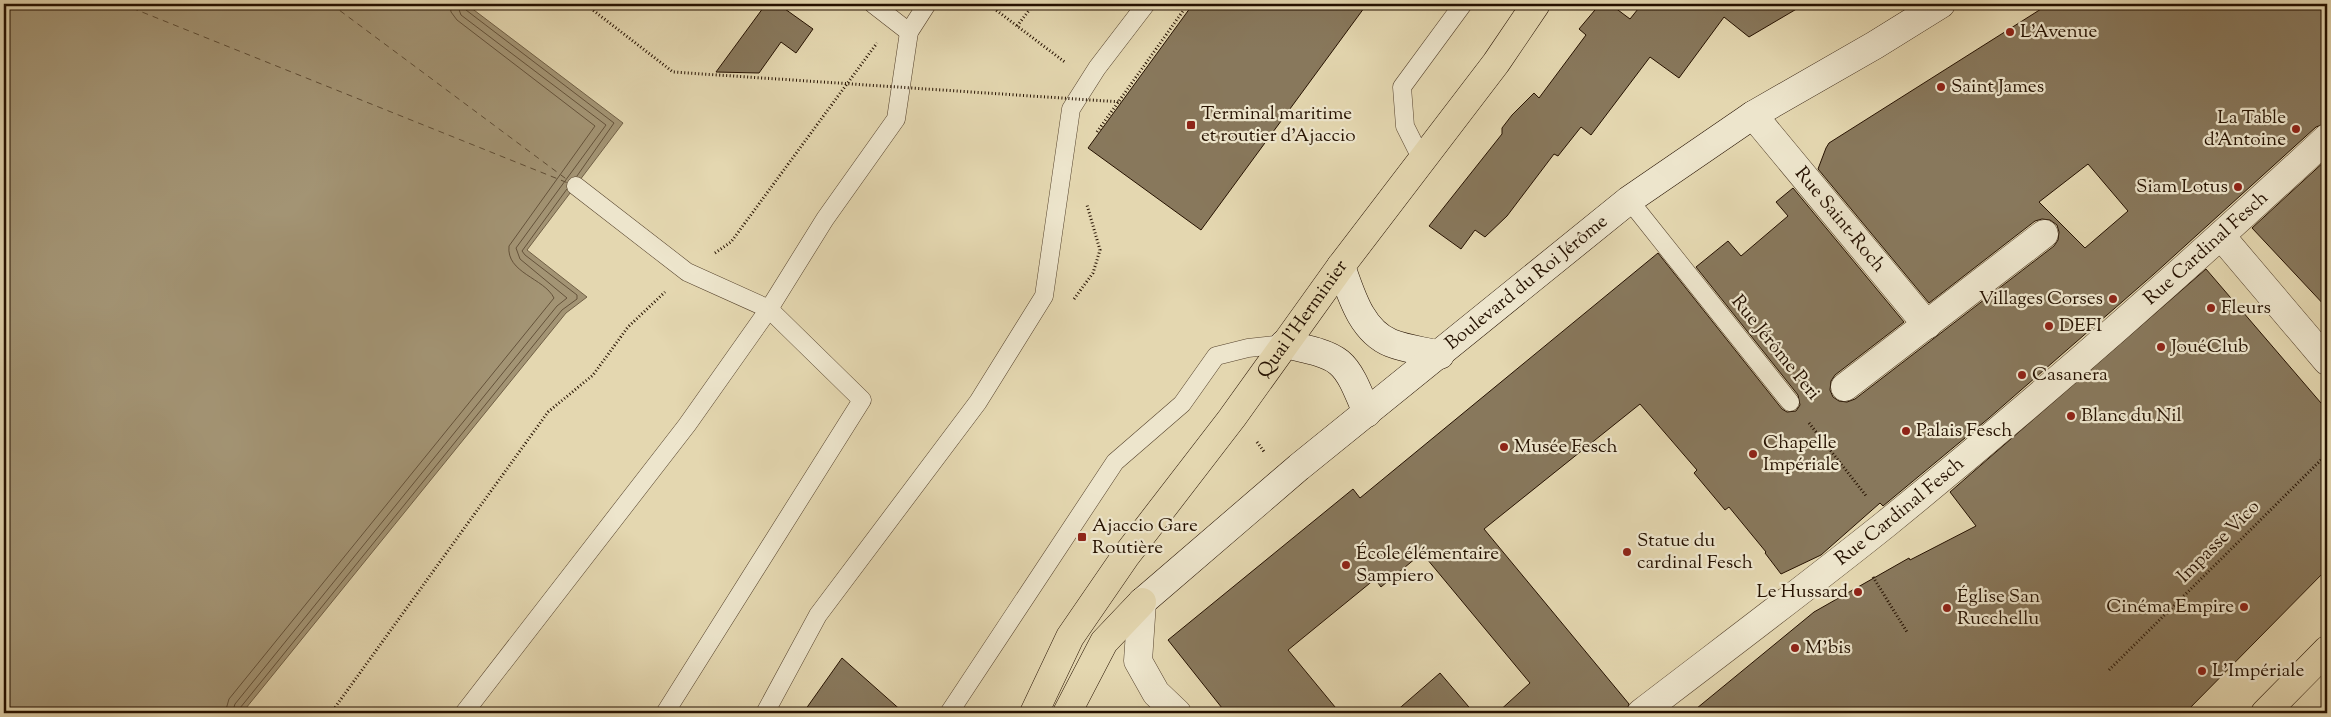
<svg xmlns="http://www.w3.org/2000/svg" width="2331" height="717" font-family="'Sorts Mill Goudy',serif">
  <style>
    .water { fill: #a39474; stroke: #716046 }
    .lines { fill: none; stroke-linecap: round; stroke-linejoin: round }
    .shore { stroke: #64523a; stroke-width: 1 }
    .ferry { stroke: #5e4c34; stroke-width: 1; stroke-dasharray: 6 5; stroke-linecap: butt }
    .building { fill: #88785c; stroke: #251100; fill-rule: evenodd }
    .lane-casing { stroke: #55422c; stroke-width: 19 }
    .street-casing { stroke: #55422c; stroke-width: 29 }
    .secondary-casing { stroke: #251100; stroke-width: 29 }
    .primary-casing { stroke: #251100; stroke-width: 29 }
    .path { stroke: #251100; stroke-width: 3; stroke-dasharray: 1 2.5; stroke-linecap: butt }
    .lane { stroke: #ede5cc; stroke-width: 18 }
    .street { stroke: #ede5cc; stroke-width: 28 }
    .secondary { stroke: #ede5cc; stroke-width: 28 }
    .primary { stroke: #e4d7b0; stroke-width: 28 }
    .path-bridge { stroke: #251100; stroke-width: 3; stroke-dasharray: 1 2.5; stroke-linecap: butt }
    .poi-dot { fill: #8f2418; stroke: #ede5cc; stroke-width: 2 }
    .labels { text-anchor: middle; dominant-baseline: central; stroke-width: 4.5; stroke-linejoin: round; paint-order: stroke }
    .poi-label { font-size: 19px; fill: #251100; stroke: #ede5cc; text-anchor: start }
    .street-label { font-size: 19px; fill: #251100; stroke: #ede5cc }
  </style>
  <rect width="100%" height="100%" fill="#e4d7b0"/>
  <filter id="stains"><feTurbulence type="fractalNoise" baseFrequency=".004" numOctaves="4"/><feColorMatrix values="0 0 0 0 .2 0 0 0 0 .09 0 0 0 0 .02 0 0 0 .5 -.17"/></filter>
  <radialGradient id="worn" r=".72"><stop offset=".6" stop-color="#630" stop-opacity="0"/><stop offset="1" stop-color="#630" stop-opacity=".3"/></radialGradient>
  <path class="water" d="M 4,4 L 466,4 L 623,123 L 527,250 L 587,297 L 566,313 L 242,713 L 4,713 Z"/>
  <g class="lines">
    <g class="shore">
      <path d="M 463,4 L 466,10 L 614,123 L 577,176"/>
      <path d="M 225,713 L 229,699 L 554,298 C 544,278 506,273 509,246 L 595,126 L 457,20 L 451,12 L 450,4"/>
      <path d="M 232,713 L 235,704 L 557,306 L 567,298 L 520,259 L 516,248 L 606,125 L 461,15 L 457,4"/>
      <path d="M 239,713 L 240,708 L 562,310 L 577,299 L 577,295 L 525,255 L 522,251 L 567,189"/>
    </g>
    <g class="ferry">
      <path d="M 122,4 L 568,183"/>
      <path d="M 331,4 L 569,181"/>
    </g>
  </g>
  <g class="building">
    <path d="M 766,4 L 778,4 L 813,29 L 796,53 L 781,42 L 759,73 L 716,72 Z"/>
    <path d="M 1193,4 L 1367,4 L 1201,230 L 1088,148 Z"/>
    <path d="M 1600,4 L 1610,4 L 1630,19 L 1642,4 L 1805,4 L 1749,37 L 1724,17 L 1679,78 L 1650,57 L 1591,135 L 1581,127 L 1558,156 L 1554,154 L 1507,216 L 1485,237 L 1475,230 L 1461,249 L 1429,226 L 1502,134 L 1502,128 L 1512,115 L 1534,93 L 1539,98 L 1586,35 L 1579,29 Z"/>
    <path d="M 2049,4 L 2327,4 L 2327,123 L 2316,127 L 2154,274 L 1989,418 L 1883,506 L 1880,503 L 1821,555 L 1781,574 L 1765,553 L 1766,552 L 1729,507 L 1725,510 L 1694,473 L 1697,470 L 1640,404 L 1484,529 L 1629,704 L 1626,713 L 1497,713 L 1530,683 L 1422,553 L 1381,587 L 1375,579 L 1288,650 L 1340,713 L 1226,713 L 1168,640 L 1353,489 L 1360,498 L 1658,253 L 1782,409 L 1787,412 L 1796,411 L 1800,405 L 1798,395 L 1696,267 L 1728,241 L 1741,256 L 1788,216 L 1776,202 L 1793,188 L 1904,322 L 1835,375 L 1831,381 L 1830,390 L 1833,397 L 1839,401 L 1847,402 L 1855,399 L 2054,246 L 2058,240 L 2059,232 L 2057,225 L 2050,220 L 2042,219 L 2035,221 L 1929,303 L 1818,169 L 1826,148 L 1829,143 ZM 2088,164 L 2128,211 L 2085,248 L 2039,202 Z"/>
    <path d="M 2327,159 L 2327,308 L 2252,228 Z"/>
    <path d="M 2206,269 L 2327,410 L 2327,569 L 2185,713 L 1691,713 L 1814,612 L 1909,558 L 1910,560 L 1976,526 L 1950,492 Z"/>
    <path d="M 842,658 L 904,713 L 803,713 Z"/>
    <path d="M 1440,673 L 1474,713 L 1394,713 Z"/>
  </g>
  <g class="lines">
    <defs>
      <g id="lane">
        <path d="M 873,4 L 909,32"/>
        <path d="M 1421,158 L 1405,126 L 1402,87 L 1463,4"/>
        <path d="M 576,186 L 687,272 L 769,309 L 862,400 L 665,713"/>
        <path d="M 1629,200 L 1790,402"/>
        <path d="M 464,713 L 687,425 L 769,309 L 825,219 L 896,119 L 909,32 L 927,4"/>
        <path d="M 765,713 L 818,615 L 978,402 L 1044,296 L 1071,109 L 1097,68 L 1146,4"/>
        <path d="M 949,713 L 1115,462 L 1182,404 L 1216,356 L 1248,348 L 1284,344"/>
      </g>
      <g id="street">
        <path id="s1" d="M 1753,115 L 1927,325"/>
        <path d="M 2221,236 L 2327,361"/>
        <path d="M 1845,387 L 2044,234"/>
        <path d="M 1142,602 L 1138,661 L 1156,693 L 1177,713"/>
        <path id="s2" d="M 1641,713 C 1723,650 1806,588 1887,523 C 2038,400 2184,271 2327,138"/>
      </g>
      <g id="secondary">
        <path d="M 1341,266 C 1351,294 1361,331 1391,343 C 1406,349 1424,351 1440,355"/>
        <path d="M 1284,344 C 1343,357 1344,357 1367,413"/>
        <path id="s3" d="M 1142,602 L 1299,467 L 1629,200 L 1753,115 L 1875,45 L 1941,4"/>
      </g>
      <g id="primary">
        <path id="s4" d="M 1034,713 L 1070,637 L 1125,557 L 1232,418 L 1341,266 L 1496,63 L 1536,4"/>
        <path d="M 1067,713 L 1104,642 L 1142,602"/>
        <path d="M 2265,713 L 2327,650"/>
      </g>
    </defs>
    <use href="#lane" class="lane-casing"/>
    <use href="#street" class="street-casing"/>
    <use href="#secondary" class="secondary-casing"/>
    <use href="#primary" class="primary-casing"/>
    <g class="path">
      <path d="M 988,4 L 1066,63"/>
      <path d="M 1017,26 L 1034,4"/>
      <path d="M 1097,132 L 1188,4"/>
      <path d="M 715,253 L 731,242 L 877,43"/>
      <path d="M 1074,299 L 1093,273 L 1100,250 L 1087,205"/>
      <path d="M 1809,423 L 1867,497"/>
      <path d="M 1257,442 L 1265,453"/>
      <path d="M 1873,577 L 1907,632"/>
      <path d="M 2109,670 L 2327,454"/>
      <path d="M 331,713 L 548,412 L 593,375 L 628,327 L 665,292"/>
    </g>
    <use href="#lane" class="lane"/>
    <use href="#street" class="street"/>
    <use href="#secondary" class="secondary"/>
    <use href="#primary" class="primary"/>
    <path class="path-bridge" d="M 585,4 L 673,72 L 1121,102"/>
  </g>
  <g class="poi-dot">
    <circle cx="2010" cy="32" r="5"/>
    <circle cx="1941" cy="87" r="5"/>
    <rect x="1186" y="120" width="10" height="10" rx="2.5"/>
    <circle cx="2296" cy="129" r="5"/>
    <circle cx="2238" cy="187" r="5"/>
    <circle cx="2113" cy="299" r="5"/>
    <circle cx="2211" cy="308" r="5"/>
    <circle cx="2049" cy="326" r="5"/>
    <circle cx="2161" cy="347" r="5"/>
    <circle cx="2022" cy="375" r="5"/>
    <circle cx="2071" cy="416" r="5"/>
    <circle cx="1906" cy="431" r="5"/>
    <circle cx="1504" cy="447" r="5"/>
    <circle cx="1753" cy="454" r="5"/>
    <rect x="1077" y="532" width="10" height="10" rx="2.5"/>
    <circle cx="1627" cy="552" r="5"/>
    <circle cx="1346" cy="565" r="5"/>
    <circle cx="1858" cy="592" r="5"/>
    <circle cx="2244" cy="607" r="5"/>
    <circle cx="1947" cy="608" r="5"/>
    <circle cx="1795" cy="648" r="5"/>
    <circle cx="2202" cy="671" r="5"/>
  </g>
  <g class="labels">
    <g class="poi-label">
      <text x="2020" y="32">L'Avenue</text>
      <text x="1951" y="87">Saint James</text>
      <text x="1201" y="114">Terminal maritime<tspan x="1201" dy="22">et routier d'Ajaccio</tspan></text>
      <text x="2286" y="118" text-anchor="end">La Table<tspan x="2286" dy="22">d'Antoine</tspan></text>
      <text x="2228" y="187" text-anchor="end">Siam Lotus</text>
      <text x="2103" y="299" text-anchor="end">Villages Corses</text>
      <text x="2221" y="308">Fleurs</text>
      <text x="2059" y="326">DEFI</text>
      <text x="2171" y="347">JouéClub</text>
      <text x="2032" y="375">Casanera</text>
      <text x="2081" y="416">Blanc du Nil</text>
      <text x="1916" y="431">Palais Fesch</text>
      <text x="1763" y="443">Chapelle<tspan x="1763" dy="22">Impériale</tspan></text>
      <text x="1514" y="447">Musée Fesch</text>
      <text x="1092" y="526">Ajaccio Gare<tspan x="1092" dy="22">Routière</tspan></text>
      <text x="1637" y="541">Statue du<tspan x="1637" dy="22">cardinal Fesch</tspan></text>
      <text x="1356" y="554">École élémentaire<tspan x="1356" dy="22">Sampiero</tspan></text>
      <text x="1848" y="592" text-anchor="end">Le Hussard</text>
      <text x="1957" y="597">Église San<tspan x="1957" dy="22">Rucchellu</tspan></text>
      <text x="2234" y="607" text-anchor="end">Cinéma Empire</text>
      <text x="1805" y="648">M'bis</text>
      <text x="2212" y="671">L'Impériale</text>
    </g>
    <g class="street-label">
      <text stroke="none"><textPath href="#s1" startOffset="136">Rue Saint-Roch</textPath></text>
      <text stroke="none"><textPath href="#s2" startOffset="732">Rue Cardinal Fesch</textPath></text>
      <text stroke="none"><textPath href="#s3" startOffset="500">Boulevard du Roi Jérôme</textPath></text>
      <text stroke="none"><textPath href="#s4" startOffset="478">Quai l'Herminier</textPath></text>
      <text transform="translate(1775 348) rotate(51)">Rue Jérôme Peri</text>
      <text stroke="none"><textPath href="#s2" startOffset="328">Rue Cardinal Fesch</textPath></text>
      <text transform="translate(2219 542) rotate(-45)">Impasse Vico</text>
    </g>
  </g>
  <rect width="2331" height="717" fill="none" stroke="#e4d7b0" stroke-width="20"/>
  <rect x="5" y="5" width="2321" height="707" fill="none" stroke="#251100" stroke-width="2.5"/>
  <rect x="10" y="10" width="2311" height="697" fill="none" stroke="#251100"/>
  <rect width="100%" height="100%" filter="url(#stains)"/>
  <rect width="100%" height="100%" fill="url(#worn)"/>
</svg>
